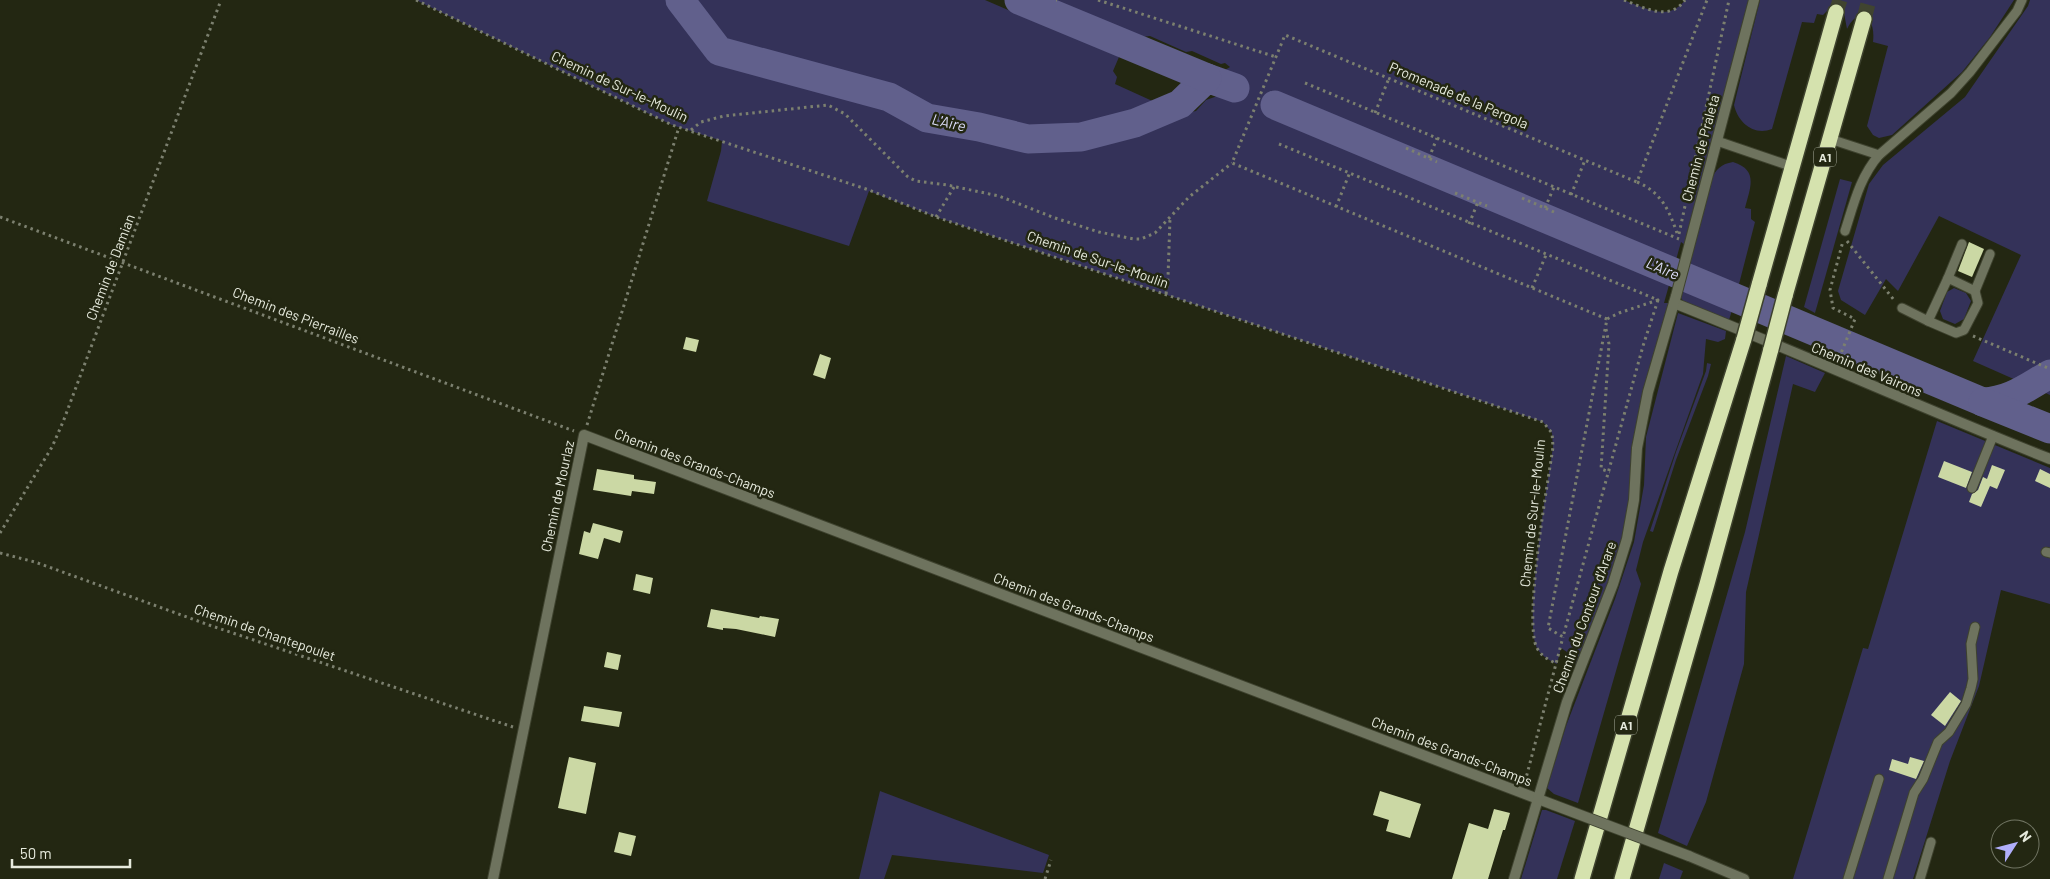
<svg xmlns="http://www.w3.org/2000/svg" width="2050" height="879" font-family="Barlow,sans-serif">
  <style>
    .green { fill: #343259 }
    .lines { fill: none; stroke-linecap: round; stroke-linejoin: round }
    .river { stroke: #61608c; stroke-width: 29 }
    .building { fill: #cbd8a4 }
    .motorway-tunnel { stroke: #404430; stroke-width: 15; stroke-dasharray: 15 8; stroke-linecap: butt }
    .service-casing { stroke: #3e422e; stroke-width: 11 }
    .minor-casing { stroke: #3e422e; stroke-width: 12 }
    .motorway-casing { stroke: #3e422e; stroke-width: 18 }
    .path { stroke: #7c806f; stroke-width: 3; stroke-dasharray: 2.5 4; stroke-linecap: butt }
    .service { stroke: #6e735e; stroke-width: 9 }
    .minor { stroke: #6e735e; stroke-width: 10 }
    .motorway { stroke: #d5e2ae; stroke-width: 15 }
    .minor-bridge-casing { stroke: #3e422e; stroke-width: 12; stroke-linecap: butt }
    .motorway-bridge-casing { stroke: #3e422e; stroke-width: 18; stroke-linecap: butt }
    .minor-bridge { stroke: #6e735e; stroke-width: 10 }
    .motorway-bridge { stroke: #d5e2ae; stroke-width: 15 }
    .labels { text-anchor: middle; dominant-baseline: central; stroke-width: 5; stroke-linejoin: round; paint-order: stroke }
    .shield { fill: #232712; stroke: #acb0a0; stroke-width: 1 }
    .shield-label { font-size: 12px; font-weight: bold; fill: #e6eadd }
    .street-label { font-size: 14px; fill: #e6eadd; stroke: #232712 }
    .water-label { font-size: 15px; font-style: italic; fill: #ddddfb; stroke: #232712 }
  </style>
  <rect width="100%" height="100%" fill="#232712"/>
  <g class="green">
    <path d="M 416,0 L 985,0 L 1031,20 L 1102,45 L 1119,57 L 1113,71 L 1117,77 L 1115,84 L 1181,114 L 1196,111 L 1206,100 L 1235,90 L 1225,70 L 1230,67 L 1225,63 L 1221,64 L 1192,51 L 1186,52 L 1150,36 L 1142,37 L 1053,0 L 1624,0 C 1645,8 1669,22 1685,0 L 1754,0 L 1689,248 L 1681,242 L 1664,303 L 1674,303 L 1648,392 L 1627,539 L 1581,667 L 1565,660 L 1567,652 L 1561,648 L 1557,664 C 1549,660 1541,656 1537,648 C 1523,623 1548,481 1553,447 L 1552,433 L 1543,422 L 936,217 L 869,191 L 849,246 L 707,201 L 721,151 L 722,141 L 672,125 Z"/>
    <path d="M 1760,0 L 2014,0 L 1990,37 L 1962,72 L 1892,135 L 1879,138 L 1873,135 L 1867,126 L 1888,46 L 1873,42 C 1874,33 1873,26 1869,18 C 1858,13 1852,19 1847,29 L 1844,13 L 1841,8 L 1831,7 L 1823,15 L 1817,14 L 1814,23 L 1802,22 L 1772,129 C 1754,136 1738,123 1734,105 Z"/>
    <path d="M 2030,0 L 2050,0 L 2050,395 L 1973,361 L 2021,255 L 1939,216 L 1898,291 L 1886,279 L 1865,315 L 1841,300 L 1838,291 L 1869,184 L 1883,165 L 1965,97 L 2028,6 Z"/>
    <path d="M 1733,162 C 1759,170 1750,188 1745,208 L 1751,209 L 1751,219 L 1755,222 L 1738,288 L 1689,267 L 1711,180 C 1716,169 1721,164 1733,162 Z"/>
    <path d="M 1840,179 L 1852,182 L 1815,313 L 1804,307 Z"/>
    <path d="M 1684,287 L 1733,307 L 1729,320 L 1683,301 L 1680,296 Z"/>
    <path d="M 1954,288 L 1966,293 L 1971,301 L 1964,319 L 1955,324 L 1943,319 L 1940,311 L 1947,292 Z"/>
    <path d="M 1678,313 L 1726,331 L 1725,339 L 1718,342 L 1706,339 L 1703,374 L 1643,542 L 1636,570 L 1641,584 L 1578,803 L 1554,794 L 1547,788 L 1566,726 L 1615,599 L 1634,542 L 1644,485 L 1646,437 Z"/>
    <path d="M 1786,356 L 1825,373 L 1815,392 L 1793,384 L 1746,592 L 1744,664 L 1706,802 L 1687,846 L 1658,833 L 1745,532 Z"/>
    <path d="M 1707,363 L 1711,364 L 1708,376 L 1676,460 L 1653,532 L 1650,531 L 1676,452 L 1706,371 Z"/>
    <path d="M 1937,421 L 2050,468 L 2050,604 L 2001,590 L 1979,686 L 1950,761 L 1913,879 L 1793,879 L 1863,648 L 1868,649 Z"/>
    <path d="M 880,791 L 1049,855 L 1043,873 L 892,855 L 884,879 L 859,879 Z"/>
    <path d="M 1542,810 L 1546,810 L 1575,821 L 1557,879 L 1521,879 Z"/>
    <path d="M 1664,863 L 1683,871 L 1680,879 L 1659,879 Z"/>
  </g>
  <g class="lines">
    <g class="river">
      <path d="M 680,0 L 719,51 L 889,97 L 927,118 L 979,127 L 1028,139 L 1081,137 L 1135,123 L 1180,104 L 1207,78 L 1235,88"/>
      <path d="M 1019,0 L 1207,78"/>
      <path d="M 1275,105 L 1983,402 C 2010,401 2027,387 2050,374"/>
      <path d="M 1983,402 L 2050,429"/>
    </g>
  </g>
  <g class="building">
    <path d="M 1969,242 L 1984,249 L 1972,277 L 1958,271 Z"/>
    <path d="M 686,337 L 699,340 L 696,352 L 683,349 Z"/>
    <path d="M 820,354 L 831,358 L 825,379 L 813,375 Z"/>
    <path d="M 1944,461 L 1972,472 L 1966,488 L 1938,477 Z"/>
    <path d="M 1992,465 L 2005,470 L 1997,489 L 1990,486 L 1981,507 L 1969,502 L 1972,494 L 1978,490 L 1983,477 L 1987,479 Z"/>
    <path d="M 597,469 L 634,475 L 634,479 L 656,482 L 654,494 L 632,491 L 631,496 L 593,490 Z"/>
    <path d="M 2040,469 L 2050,474 L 2050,488 L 2035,481 Z"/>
    <path d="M 593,523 L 623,531 L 620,543 L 604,538 L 598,559 L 579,554 L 584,531 L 590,533 Z"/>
    <path d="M 636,574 L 653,578 L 650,594 L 633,590 Z"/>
    <path d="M 711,609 L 759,618 L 760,616 L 779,619 L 775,637 L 736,629 L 723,628 L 723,630 L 707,627 Z"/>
    <path d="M 607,652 L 621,655 L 618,670 L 604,667 Z"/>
    <path d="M 1950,692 L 1961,701 L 1945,726 L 1931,715 Z"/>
    <path d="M 584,706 L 622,712 L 619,727 L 581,721 Z"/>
    <path d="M 569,757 L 596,763 L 586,814 L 558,808 Z"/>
    <path d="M 1910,757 L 1924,761 L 1916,779 L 1889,770 L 1892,759 L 1908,764 Z"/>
    <path d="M 1380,791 L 1421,804 L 1410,838 L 1386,831 L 1389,820 L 1373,815 Z"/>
    <path d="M 1494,809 L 1510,813 L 1505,830 L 1503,830 L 1488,879 L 1452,879 L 1469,823 L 1488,829 Z"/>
    <path d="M 619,832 L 636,836 L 631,856 L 614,852 Z"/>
  </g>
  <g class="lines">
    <g class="motorway-tunnel">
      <path d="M 1836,12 L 1840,0"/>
      <path d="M 1864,19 L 1869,0"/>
    </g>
    <defs>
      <g id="service">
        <path d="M 1830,139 L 1879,155"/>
        <path d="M 1717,141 L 1793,167"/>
        <path d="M 1845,231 C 1854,203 1860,177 1879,155 L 1951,93 L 1970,72 L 2017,11 L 2022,0"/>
        <path d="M 1948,278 L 1962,244"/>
        <path d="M 1902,308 L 1928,321 L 1948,278 L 1975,291 L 1990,254"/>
        <path d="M 1928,321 L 1956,333 L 1964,330 L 1978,303 L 1975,291"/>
        <path d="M 1972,488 L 1993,436"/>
        <path d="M 2046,552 L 2050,553"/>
        <path d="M 1848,879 L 1879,779"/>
        <path d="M 1888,879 L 1914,793 L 1923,779 L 1938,742 L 1949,732 L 1966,704 L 1971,688 L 1973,679 L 1971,644 L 1975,627"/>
        <path d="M 1920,879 L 1931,842"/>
      </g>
      <g id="minor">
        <path d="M 1674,303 C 1800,353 1924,409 2050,459"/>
        <path d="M 1689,856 L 1744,879"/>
        <path d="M 493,879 L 584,435 L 1554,805"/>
        <path d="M 1514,879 L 1567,702 L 1613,584 L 1627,539 L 1634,500 L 1637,448 L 1648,392 L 1676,296 L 1754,0"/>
      </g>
      <g id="motorway">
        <path d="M 1759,285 L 1836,12"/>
        <path d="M 1785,296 L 1864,19"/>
        <path d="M 1582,879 L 1671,571 L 1744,339"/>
        <path d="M 1622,879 L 1707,584 L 1771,349"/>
      </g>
    </defs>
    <use href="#service" class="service-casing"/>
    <use href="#minor" class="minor-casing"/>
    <use href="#motorway" class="motorway-casing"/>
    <g class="path">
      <path d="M 416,0 L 672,125 L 869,190 L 936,217 L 1543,422 L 1552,433 L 1553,447 C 1548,482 1523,622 1537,648 C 1541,656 1549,660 1557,664"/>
      <path d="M 1056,0 L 1057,0"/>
      <path d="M 1098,0 L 1276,57"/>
      <path d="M 1624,0 C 1645,8 1669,22 1685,0"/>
      <path d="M 1305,83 L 1679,239"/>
      <path d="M 1375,113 L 1389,78"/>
      <path d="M 691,130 L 701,122 L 724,116 L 828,105 L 845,114 L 908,177 L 916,181 L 947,185 L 999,196 L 1055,218 L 1099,232 L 1134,239 L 1141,239 L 1155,233 L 1189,197 L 1232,163"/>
      <path d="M 1279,144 L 1658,300"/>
      <path d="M 1406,148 L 1437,162"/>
      <path d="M 1429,158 L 1437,138"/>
      <path d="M 1637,182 C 1661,192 1669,210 1677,233"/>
      <path d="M 1455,193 L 1487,206"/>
      <path d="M 1571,195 L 1585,160"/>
      <path d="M 1522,198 L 1554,212"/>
      <path d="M 1336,207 L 1350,172"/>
      <path d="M 1545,208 L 1554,187"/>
      <path d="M 0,217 L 574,431"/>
      <path d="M 936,217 L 954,187"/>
      <path d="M 1469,224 L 1478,202"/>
      <path d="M 1679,234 L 1729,0"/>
      <path d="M 1847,241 L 1894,300"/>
      <path d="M 1532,288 L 1546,255"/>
      <path d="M 1166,294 L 1168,278 L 1170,218"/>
      <path d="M 1658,300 L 1643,346 L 1563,637 L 1548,628 L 1607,319 L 1619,313 Z"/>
      <path d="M 1607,319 L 1232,163 L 1285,35 L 1637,182 L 1707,0"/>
      <path d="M 1606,329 L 1609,344 L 1601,469 L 1610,472"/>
      <path d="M 1973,336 L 2050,369"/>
      <path d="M 1839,358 L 1855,319 L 1833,308 L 1830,290 L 1843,241"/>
      <path d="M 587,425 L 679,127"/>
      <path d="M 0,533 L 52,447 L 63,422 L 221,0"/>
      <path d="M 0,553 L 35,562 L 209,625 L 513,727"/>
      <path d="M 1525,782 L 1563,637"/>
      <path d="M 1045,879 L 1051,860"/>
    </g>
    <use href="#service" class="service"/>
    <use href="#minor" class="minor"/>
    <use href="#motorway" class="motorway"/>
    <defs>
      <path id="minor-bridge" d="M 1554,805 L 1689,856"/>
      <g id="motorway-bridge">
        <path d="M 1744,339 L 1759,285"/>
        <path d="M 1771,349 L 1785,296"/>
      </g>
    </defs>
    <use href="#minor-bridge" class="minor-bridge-casing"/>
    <use href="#motorway-bridge" class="motorway-bridge-casing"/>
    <use href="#minor-bridge" class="minor-bridge"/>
    <use href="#motorway-bridge" class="motorway-bridge"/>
  </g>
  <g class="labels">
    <g class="shield">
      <rect x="1814" y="147.5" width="22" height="19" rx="4"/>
      <rect x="1615" y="715.5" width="22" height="19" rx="4"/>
    </g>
    <g class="shield-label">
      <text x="1825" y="157">A1</text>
      <text x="1626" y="725">A1</text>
    </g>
    <g class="street-label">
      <text transform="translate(620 86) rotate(25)">Chemin de Sur-le-Moulin</text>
      <text transform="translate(1459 95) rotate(23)">Promenade de la Pergola</text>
      <text transform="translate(1700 148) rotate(-75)">Chemin de Praleta</text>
      <text transform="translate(1098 259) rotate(19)">Chemin de Sur-le-Moulin</text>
      <text transform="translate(110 267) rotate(-69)">Chemin de Damian</text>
      <text transform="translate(296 315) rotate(21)">Chemin des Pierrailles</text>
      <text transform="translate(1867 369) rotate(23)">Chemin des Vairons</text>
      <text transform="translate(695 463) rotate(21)">Chemin des Grands-Champs</text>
      <text transform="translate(557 496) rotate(-78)">Chemin de Mourlaz</text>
      <text transform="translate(1532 513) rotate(-84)">Chemin de Sur-le-Moulin</text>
      <text transform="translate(1074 607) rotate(21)">Chemin des Grands-Champs</text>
      <text transform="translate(1584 617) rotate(-70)">Chemin du Contour d'Arare</text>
      <text transform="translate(265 632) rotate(19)">Chemin de Chantepoulet</text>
      <text transform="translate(1452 751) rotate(21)">Chemin des Grands-Champs</text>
    </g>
    <g class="water-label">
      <text transform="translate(949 122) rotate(13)">L'Aire</text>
      <text transform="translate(1663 268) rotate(23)">L'Aire</text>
    </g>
  </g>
  <g transform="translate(2015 844) rotate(54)"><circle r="24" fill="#232712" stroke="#717563"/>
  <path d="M0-4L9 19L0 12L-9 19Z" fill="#b0aefa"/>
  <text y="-8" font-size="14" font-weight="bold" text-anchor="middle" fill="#e6eadd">N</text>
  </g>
  <path d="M12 859v8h118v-8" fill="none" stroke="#e6eadd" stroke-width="2.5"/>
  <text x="20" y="859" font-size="15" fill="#e6eadd" stroke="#232712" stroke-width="4" paint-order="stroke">50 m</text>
</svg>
